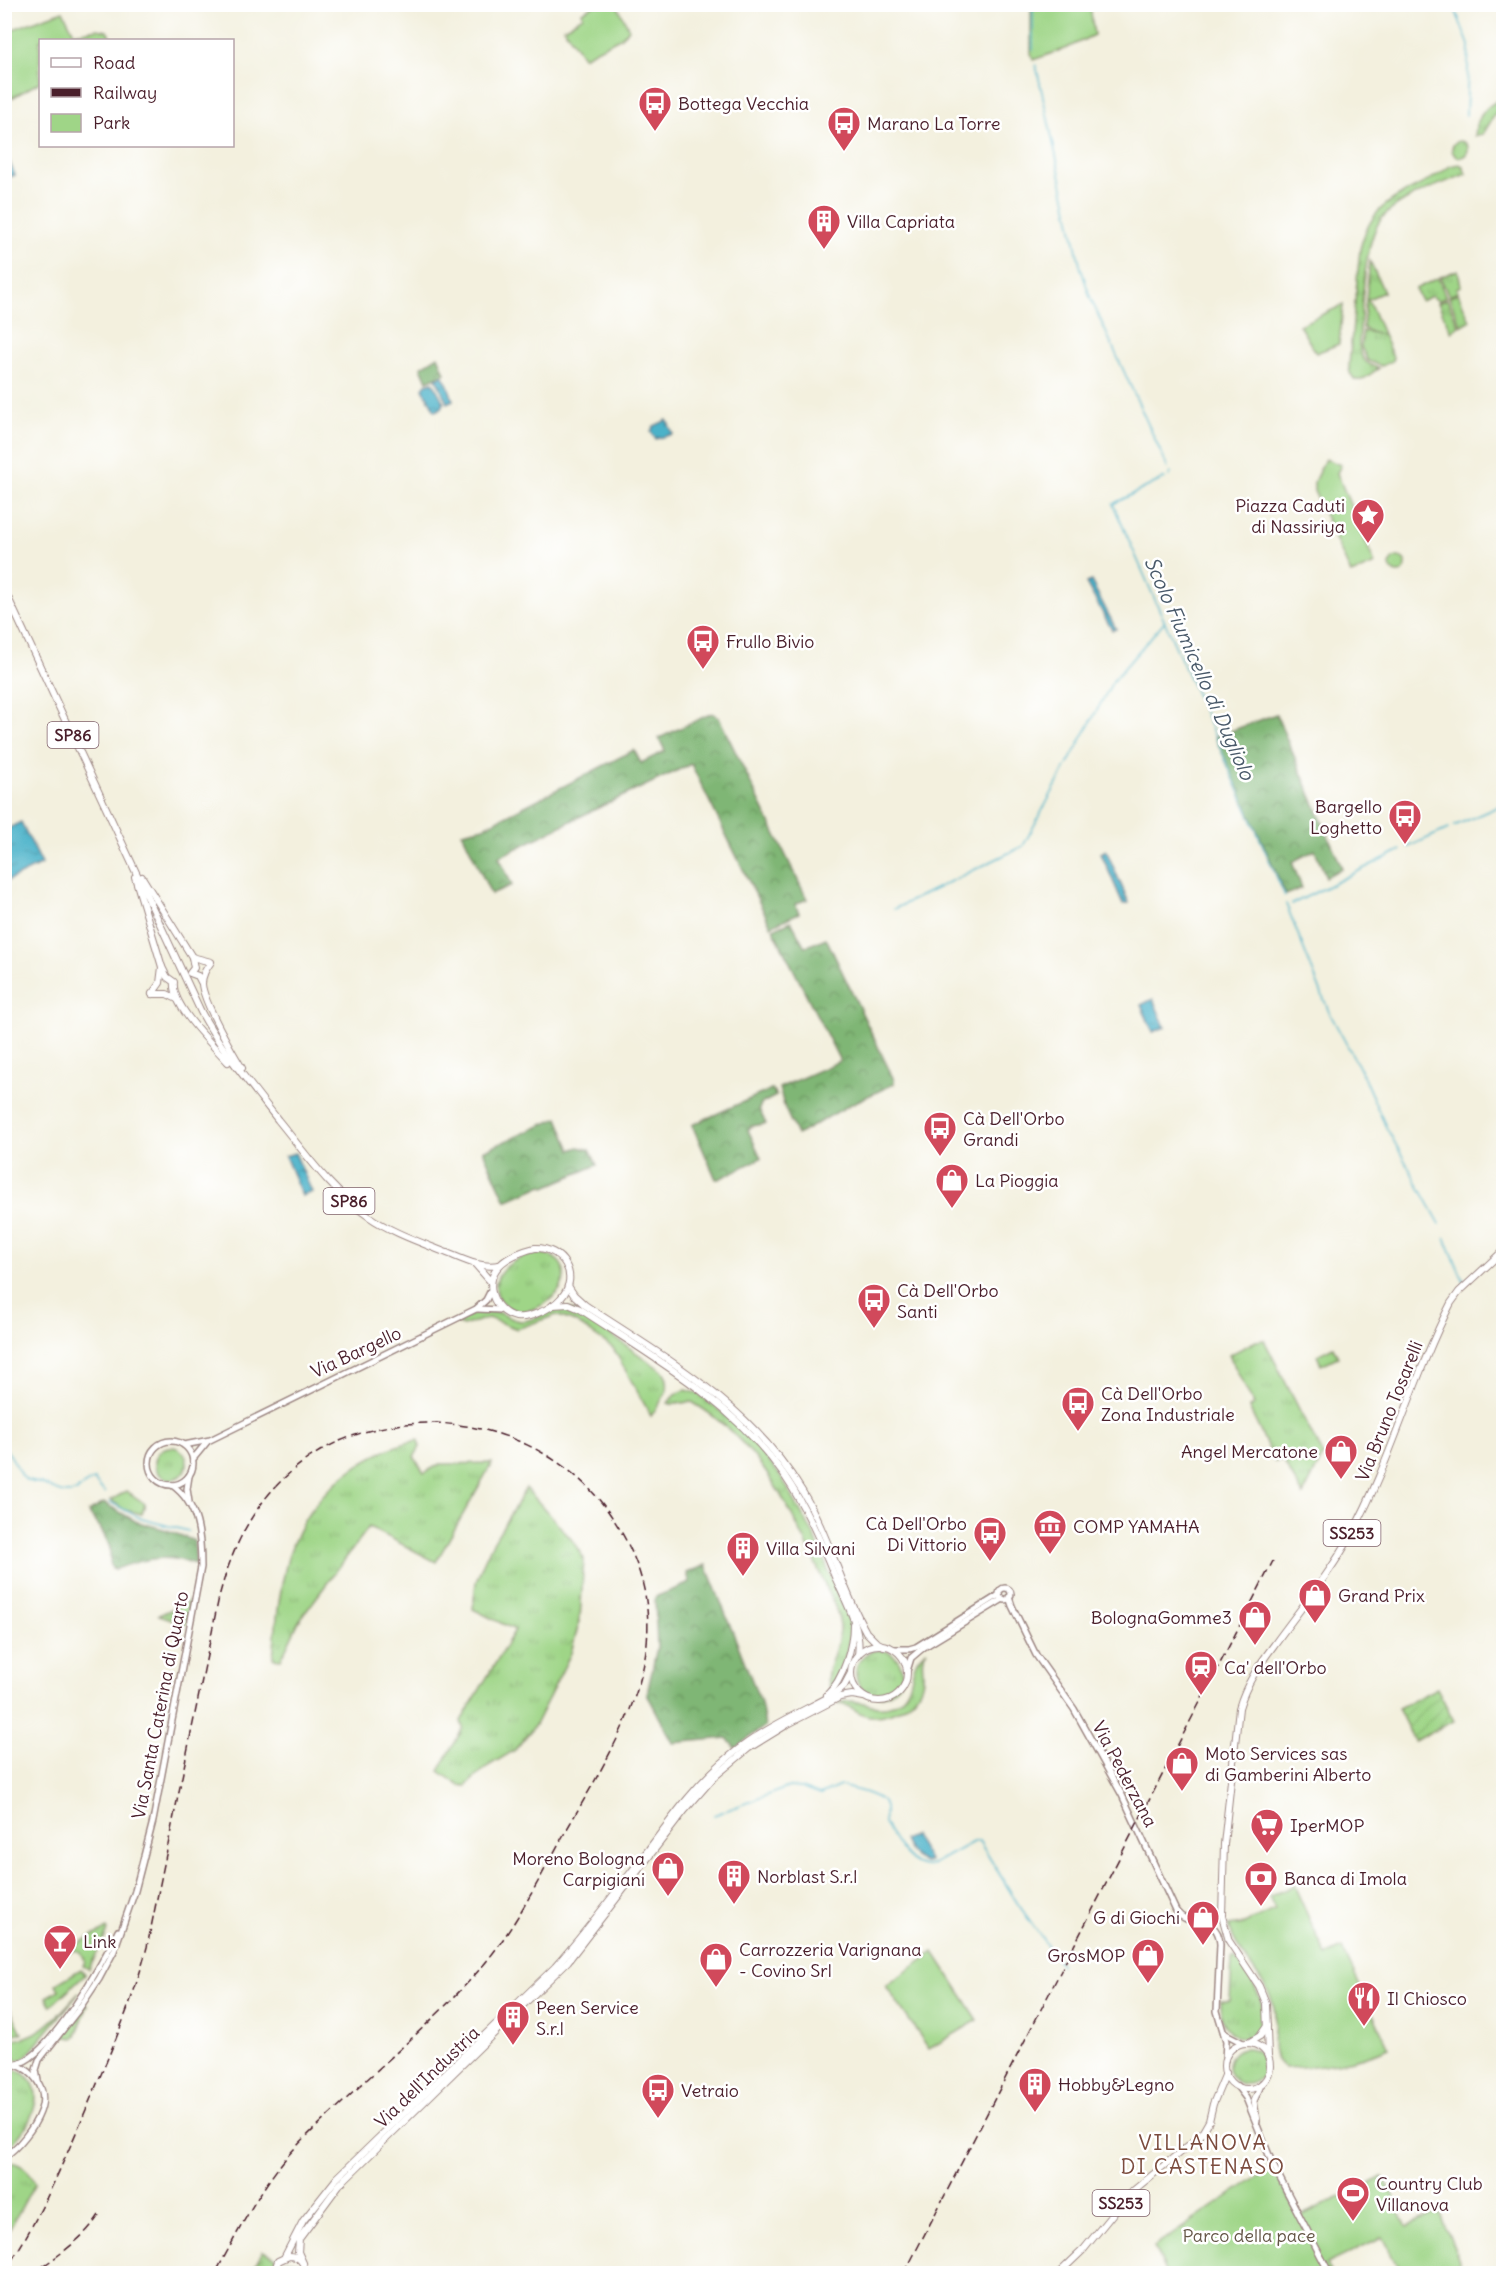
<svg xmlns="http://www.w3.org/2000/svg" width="1508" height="2278" font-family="Delius,sans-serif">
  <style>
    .grass { fill: url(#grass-tufts); stroke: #747a59; stroke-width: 1.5 }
    .forest { fill: url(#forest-crowns); stroke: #646a50; stroke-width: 1.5 }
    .park { fill: #9fd587; stroke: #747a59; stroke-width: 1.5 }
    .garden { fill: url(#garden-furrows); stroke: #747a59; stroke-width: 1.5 }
    .water { fill: url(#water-ripples); stroke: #4a687a; stroke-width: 1.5 }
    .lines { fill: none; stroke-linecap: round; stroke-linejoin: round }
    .stream { stroke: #4bb2c9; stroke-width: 1.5 }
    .secondary-casing { stroke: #9e8884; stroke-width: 8 }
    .primary-casing { stroke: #9e8884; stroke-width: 8 }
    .secondary { stroke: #fff; stroke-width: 5 }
    .primary { stroke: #fff; stroke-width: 6 }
    .rail { stroke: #4a1f2b; stroke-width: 1.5; stroke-dasharray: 9 4.5; stroke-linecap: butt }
    .labels { text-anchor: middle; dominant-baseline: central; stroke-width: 5; stroke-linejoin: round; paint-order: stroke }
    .shield { fill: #fff; stroke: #80626b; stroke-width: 1.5 }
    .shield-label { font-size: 16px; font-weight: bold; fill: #4a1f2b }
    .poi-label { font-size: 18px; fill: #4a1f2b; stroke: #fff; text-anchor: start }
    .street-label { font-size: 18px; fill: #4a1f2b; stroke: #fff }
    .park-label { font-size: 18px; fill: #645647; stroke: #fff }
    .water-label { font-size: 20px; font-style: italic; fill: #4a5a6a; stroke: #fff }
    .quarter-label { font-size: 21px; letter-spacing: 1.5px; fill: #7c4c3e; stroke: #fff }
  </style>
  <defs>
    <pattern id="grass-tufts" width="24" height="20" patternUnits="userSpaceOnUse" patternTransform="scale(1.5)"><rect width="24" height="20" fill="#9fd587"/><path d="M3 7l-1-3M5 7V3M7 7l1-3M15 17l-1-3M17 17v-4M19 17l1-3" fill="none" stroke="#8ab675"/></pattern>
    <pattern id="forest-crowns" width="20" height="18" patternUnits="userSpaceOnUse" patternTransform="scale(1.5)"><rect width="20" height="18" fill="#7fb674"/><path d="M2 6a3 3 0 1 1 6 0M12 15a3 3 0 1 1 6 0" fill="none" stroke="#6a935f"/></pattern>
    <pattern id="garden-furrows" width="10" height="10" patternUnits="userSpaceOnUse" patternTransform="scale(1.5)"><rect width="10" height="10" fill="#9fd587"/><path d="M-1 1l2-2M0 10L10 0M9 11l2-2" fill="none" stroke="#8ab675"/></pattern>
    <pattern id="water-ripples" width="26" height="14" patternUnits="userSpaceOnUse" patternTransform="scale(1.5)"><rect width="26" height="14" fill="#4bb2c9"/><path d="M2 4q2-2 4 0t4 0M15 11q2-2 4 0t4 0" fill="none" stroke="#4090a3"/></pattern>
  </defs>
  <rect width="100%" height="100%" fill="#fff"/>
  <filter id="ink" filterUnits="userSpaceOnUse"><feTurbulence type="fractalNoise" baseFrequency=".0167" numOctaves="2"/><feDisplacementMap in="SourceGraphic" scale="12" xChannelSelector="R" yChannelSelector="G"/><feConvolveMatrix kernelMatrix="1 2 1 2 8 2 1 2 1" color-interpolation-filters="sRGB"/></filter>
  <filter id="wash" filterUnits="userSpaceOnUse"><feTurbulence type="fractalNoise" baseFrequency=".008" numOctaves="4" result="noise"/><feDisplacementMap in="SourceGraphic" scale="24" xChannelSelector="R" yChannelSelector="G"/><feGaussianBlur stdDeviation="1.35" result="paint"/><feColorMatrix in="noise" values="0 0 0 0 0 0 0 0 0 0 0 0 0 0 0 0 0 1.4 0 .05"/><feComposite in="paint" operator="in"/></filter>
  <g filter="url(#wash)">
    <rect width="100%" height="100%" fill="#f3f0de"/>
    <g class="grass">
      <path d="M 1501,99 L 1502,103 L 1483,134 L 1475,136 C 1476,118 1485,106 1501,99 Z"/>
      <circle cx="1460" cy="149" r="8"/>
      <path d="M 1459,164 L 1463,166 L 1466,174 C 1439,185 1404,196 1383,217 C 1363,238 1362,312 1359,343 C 1360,357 1365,365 1379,368 L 1362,380 L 1355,380 L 1350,373 L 1349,365 L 1360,249 C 1374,191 1411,198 1450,166 Z"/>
      <path d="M 1370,261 L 1384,292 L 1368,299 L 1383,334 L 1375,334 L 1363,328 Z"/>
      <path d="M 1458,270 L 1461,286 L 1456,288 L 1458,292 L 1449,296 L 1440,277 Z"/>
      <path d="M 1438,278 L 1446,297 L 1438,301 L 1432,296 L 1421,301 L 1415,289 Z"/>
      <path d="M 1458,293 L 1470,321 L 1461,326 L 1449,297 Z"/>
      <path d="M 1447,299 L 1459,326 L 1451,332 L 1438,303 Z"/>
      <path d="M 1363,331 L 1383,335 L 1393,357 L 1392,361 L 1382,366 L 1368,361 L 1361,347 Z"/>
      <path d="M 536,1253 C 576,1255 570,1294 538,1307 C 529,1311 520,1314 511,1309 C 505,1307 501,1301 498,1296 C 488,1272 517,1257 536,1253 Z"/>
      <path d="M 558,1308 L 567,1308 L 579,1313 L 664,1372 C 674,1389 660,1402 651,1416 L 613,1348 L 575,1322 L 556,1315 L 517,1329 L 488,1318 L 463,1326 L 458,1324 C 465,1315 484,1309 496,1312 C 506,1314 512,1321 522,1321 C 535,1321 546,1312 558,1308 Z"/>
      <path d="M 1264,1340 L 1323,1456 L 1303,1495 L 1282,1459 L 1275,1462 L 1249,1408 L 1254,1405 L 1229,1355 L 1256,1341 Z"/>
      <path d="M 1333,1347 L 1338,1357 L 1321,1365 L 1317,1355 Z"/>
      <path d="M 686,1390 L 697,1393 L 738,1425 L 780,1475 L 814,1535 L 850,1624 C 850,1648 843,1669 830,1689 C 820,1674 842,1645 840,1627 C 839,1610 828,1592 821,1576 C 792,1509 758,1441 692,1402 C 683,1401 676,1407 668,1403 L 675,1394 Z"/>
      <path d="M 418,1440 L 420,1447 L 414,1457 L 424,1473 L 440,1464 L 492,1463 L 436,1562 L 369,1527 L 299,1621 L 281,1659 L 273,1658 C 276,1624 279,1591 288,1558 C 305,1498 359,1453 418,1440 Z"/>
      <circle cx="171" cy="1463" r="16"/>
      <path d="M 526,1488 L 573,1541 L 584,1559 L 580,1619 L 571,1653 L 535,1725 L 515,1750 L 485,1768 L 466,1786 L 460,1786 L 439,1771 L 463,1728 L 461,1721 L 515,1630 L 473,1609 L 476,1582 L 482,1566 L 492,1544 Z"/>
      <path d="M 127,1491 L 145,1504 L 142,1514 L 125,1510 L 111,1500 Z"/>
      <path d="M 191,1600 L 186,1624 L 159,1615 Z"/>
      <path d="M 927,1650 C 919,1659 924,1666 923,1677 C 922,1701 893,1717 871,1716 C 856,1716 853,1703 837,1704 C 858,1693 876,1716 898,1701 C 919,1686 905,1664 927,1650 Z"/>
      <circle cx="879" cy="1673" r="23"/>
      <path d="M 107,1929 L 108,1931 L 89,1969 L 83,1966 L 85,1961 L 81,1952 L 75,1950 L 68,1953 L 66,1949 Z"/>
      <path d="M 1234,1958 C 1241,1964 1248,1975 1253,1984 C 1288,2043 1220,2061 1220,2001 L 1230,2001 L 1232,1959 Z"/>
      <path d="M 81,1969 L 85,1974 L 51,2006 L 46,1997 L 59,1990 L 56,1984 Z"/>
      <path d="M 79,1993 L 26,2057 L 22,2060 L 5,2059 L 4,2040 C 39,2042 58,2015 79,1993 Z"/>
      <path d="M 4,1999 L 5,1999 L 22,2033 L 5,2035 Z"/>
      <path d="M 86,2003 L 88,2005 L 76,2036 L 74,2038 L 60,2036 Z"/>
      <circle cx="1246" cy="2066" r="18"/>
      <path d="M 9,2068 C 58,2079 30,2131 5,2150 L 5,2069 Z"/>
      <path d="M 5,2162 C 18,2161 31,2170 35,2183 L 5,2237 Z"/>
      <path d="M 263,2251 L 276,2258 L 269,2273 L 250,2273 Z"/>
      <path d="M 287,2259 L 298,2262 L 302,2274 L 278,2273 L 280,2263 Z"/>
    </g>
    <g class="forest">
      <path d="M 438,356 L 445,373 L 427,381 L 421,367 Z"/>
      <path d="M 712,713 L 719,718 L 807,899 L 795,904 L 799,913 L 771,926 L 691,764 L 579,817 L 499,857 L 512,885 L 491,894 L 462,832 L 484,827 L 634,750 L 641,763 L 665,751 L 659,738 Z"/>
      <path d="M 1276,714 L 1342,868 L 1326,877 L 1315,850 L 1292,862 L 1302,888 L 1286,895 L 1215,737 Z"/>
      <path d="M 791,921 L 805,947 L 826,938 L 894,1080 L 894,1084 L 851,1104 L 797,1135 L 785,1109 L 779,1088 L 840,1061 L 773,929 Z"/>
      <path d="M 772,1089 L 776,1096 L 761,1104 L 759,1109 L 766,1124 L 751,1126 L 748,1130 L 761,1158 L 719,1179 L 716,1179 L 692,1125 Z"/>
      <path d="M 558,1118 L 571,1150 L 579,1147 L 590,1150 L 597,1165 L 545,1187 L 543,1185 L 506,1201 L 483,1151 Z"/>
      <path d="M 104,1503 L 137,1522 L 167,1530 L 194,1541 L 196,1564 C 165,1554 146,1558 116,1569 L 112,1568 C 108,1561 111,1555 110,1548 C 106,1534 96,1523 88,1512 Z"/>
      <path d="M 706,1565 L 761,1703 L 765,1726 L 735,1748 L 727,1738 L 673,1743 L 647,1694 L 657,1647 L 655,1597 L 690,1583 L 687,1573 Z"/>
    </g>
    <g class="park">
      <path d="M 617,5 L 629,29 L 620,38 L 583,57 L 564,28 L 583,16 L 582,12 L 595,5 Z"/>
      <path d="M 1031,5 L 1090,5 L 1094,35 L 1067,48 L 1033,60 L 1031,53 Z"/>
      <path d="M 63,11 L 74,33 L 98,29 L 107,31 L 112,40 L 40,40 L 40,82 L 5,102 L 5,32 Z"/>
      <path d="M 1343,305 L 1339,344 L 1316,353 L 1299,325 Z"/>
      <path d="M 1325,459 L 1341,465 L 1337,473 L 1375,564 L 1351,574 L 1314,491 L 1314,482 Z"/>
      <circle cx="1398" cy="565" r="8"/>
      <path d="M 1294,1885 L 1326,1956 L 1342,1948 L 1389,2048 C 1354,2063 1323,2066 1285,2068 C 1263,2054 1279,2028 1274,2007 C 1266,1977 1237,1956 1229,1926 L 1244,1924 L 1275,1910 L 1269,1897 Z"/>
      <path d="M 934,1952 L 978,2020 L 929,2049 L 886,1986 Z"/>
      <path d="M 1273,2166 L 1298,2217 L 1383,2177 L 1407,2226 L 1439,2212 L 1460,2262 L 1437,2273 L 1401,2273 L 1382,2237 L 1326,2264 L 1330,2273 L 1166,2274 L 1154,2247 Z"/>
    </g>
    <path class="garden" d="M 1437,1688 L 1454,1721 L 1414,1741 L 1398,1708 Z"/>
    <g class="water">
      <path d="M 5,152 L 15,175 L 5,179 L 4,152 Z"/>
      <path d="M 443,376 L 448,385 L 453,400 L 447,403 L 436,378 Z"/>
      <path d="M 433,382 L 444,403 L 442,408 L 435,411 L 423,388 L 426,384 Z"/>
      <path d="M 667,420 L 673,434 L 656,439 L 651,432 L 654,426 Z"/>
      <path d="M 1091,581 L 1116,629 L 1112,630 L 1086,583 Z"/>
      <path d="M 21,822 L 42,864 L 5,882 L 5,830 Z"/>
      <path d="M 1106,850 L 1129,903 L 1123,904 L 1101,853 Z"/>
      <path d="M 1153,999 L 1165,1027 L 1153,1032 L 1141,1005 Z"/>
      <path d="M 295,1153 L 312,1192 L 302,1196 L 285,1156 Z"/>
      <path d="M 914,1835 L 929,1861 L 925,1863 C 913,1857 909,1852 904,1840 Z"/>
    </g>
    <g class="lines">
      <g class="stream">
        <path d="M 1033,4 L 1033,50"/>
        <path d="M 1453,4 L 1469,45 L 1466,115"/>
        <path d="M 1036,65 L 1080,265 L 1090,297 L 1168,468"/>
        <path d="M 1169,476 L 1171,473"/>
        <path d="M 1165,478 L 1113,504 L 1285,896"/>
        <path d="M 1454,826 L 1504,804"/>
        <path d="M 1408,847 L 1448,829"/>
        <path d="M 1286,904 L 1329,1012 L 1359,1067 L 1386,1127 L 1440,1224"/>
        <path d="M 1292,904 L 1401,850"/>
        <path d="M 894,909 L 1023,846 L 1113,681 L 1164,622"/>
        <path d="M 1445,1237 L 1464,1282"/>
        <path d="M 4,1448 C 14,1456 16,1471 25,1479 C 30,1483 37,1482 43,1484 C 53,1488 61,1496 74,1492 C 82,1489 85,1482 94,1480 L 105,1493"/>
        <path d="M 110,1502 L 142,1519 L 188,1531"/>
        <path d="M 714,1815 L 789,1787 L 801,1788 L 820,1795 L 840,1786 C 850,1789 880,1794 884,1804 C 887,1810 884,1818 884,1824 C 894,1838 910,1872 931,1865 L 973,1842 L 979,1841 L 1018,1904 L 1061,1965"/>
      </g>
    </g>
  </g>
  <g filter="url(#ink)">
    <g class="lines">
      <defs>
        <g id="secondary">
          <path d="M 478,1309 L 501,1310"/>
          <circle cx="171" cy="1463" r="22"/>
          <path d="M 184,1445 L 210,1440 L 476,1309 L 486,1300 L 491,1290"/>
          <path d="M 193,1459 L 207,1442"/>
          <path d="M 189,1476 L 187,1489 L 189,1502"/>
          <circle cx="1005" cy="1594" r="6"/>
          <path d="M 1009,1597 L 1012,1606 L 1036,1655 L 1074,1709 L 1122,1795 L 1176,1911 C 1190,1930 1218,1913 1220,1944 L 1217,2011 L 1226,2041 L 1225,2060"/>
          <path d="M 894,1649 L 909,1649 L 916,1647 L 999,1595"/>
          <path d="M 907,1671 L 911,1658 L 924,1647 L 1003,1599"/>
          <path d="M 1224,2033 L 1243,2043"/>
          <path d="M 4,2063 C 30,2064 50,2087 40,2112 C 34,2128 18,2148 4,2157"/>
          <path d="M 16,2064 C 48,2060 104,1961 118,1931"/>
          <path d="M 38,2081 L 36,2070 L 39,2060 L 79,2009 L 99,1979 L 114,1951 L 135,1891 L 153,1821 L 201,1567 C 201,1537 199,1504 172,1485"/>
          <path d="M 1237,2086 L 1246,2098 L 1273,2165 L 1330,2274"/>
          <path d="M 1257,2121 L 1254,2101 L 1262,2083"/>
        </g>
        <g id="primary">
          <path d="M 4,589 L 201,1012 C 222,1051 251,1085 278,1120 C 306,1154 331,1191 368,1216 C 391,1232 417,1241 442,1251 C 461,1258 479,1269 499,1265"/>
          <path d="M 135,877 L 162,967 L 160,983 L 152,994"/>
          <path d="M 142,877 L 192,957 L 194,968 L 190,973 L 198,976 L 201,982"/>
          <path d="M 192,957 L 211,962 C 206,969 202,975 202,984 C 203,1001 232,1052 242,1068"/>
          <path d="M 162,967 L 167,977 L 174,982 C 171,1006 212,1044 228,1062"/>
          <path d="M 152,994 L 167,994 L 177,999"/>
          <path d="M 535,1248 C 562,1247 581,1276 561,1298 C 555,1305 546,1310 538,1313 C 531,1316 523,1318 516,1317 C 493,1312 483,1283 499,1266 C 508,1256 523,1251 535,1248 Z"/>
          <path d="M 476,1265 L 491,1282"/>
          <path d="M 568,1286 L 574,1295 L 585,1305 C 666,1358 751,1406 802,1491 C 829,1535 841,1587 866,1632 L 876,1642 L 884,1646"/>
          <path d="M 553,1305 L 568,1304 L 580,1309 C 654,1358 732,1401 784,1475 C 806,1507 821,1542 835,1577 C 846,1602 862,1628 858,1655"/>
          <circle cx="879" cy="1673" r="28"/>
          <path d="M 827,1695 C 844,1679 853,1647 853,1624"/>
          <path d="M 1248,2043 L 1260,2036 L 1267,2026"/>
          <circle cx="1247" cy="2066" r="23"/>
          <path d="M 1268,2057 L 1266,2003 L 1259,1986 L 1229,1941 L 1222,1916 L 1224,1844 L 1239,1708 C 1246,1684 1259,1665 1274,1645 C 1299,1610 1329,1575 1350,1537 C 1391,1463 1412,1379 1451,1303 L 1459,1292 L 1504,1250"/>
          <path d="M 285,2256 L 303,2221 L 337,2178 L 555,1967 C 588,1930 618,1889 649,1849 C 674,1815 698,1782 730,1756 C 762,1729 800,1713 836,1693 L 844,1686 L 851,1673"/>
          <path d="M 303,2263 L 298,2252 L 299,2239 L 339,2185 L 568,1961 L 685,1810 L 713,1778 L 749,1748 L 788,1724 L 840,1697 L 852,1695 L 864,1697"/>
          <path d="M 274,2274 L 278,2261 L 289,2256 C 300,2256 305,2263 305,2274"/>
          <path d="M 1058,2274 L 1084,2249 L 1128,2195 L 1201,2135 L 1209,2121 L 1213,2104 L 1226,2073"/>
        </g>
      </defs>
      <use href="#secondary" class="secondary-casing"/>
      <use href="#primary" class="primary-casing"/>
      <use href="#secondary" class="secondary"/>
      <use href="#primary" class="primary"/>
      <g class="rail">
        <path d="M 4,2272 C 40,2219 63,2163 88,2105 C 110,2053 133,2002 147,1947 L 219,1597 C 232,1547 253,1504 293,1470 C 386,1392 541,1414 610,1514 C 692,1633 624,1729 563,1836 C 538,1881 514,1930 480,1969 C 438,2017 388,2059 342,2103 C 323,2121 303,2138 286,2158 C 257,2193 237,2234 215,2274"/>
        <path d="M 32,2274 C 57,2256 83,2240 99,2215"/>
        <path d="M 904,2274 L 1273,1561"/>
      </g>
    </g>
  </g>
  <defs>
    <symbol id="bus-pin" viewBox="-11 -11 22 30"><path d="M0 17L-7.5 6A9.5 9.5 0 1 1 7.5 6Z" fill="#d1495b" stroke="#fff"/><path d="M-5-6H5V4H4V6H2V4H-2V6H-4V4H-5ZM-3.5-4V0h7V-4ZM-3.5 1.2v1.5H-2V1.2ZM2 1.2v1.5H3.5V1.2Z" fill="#fff"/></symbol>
    <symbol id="building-pin" viewBox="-11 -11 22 30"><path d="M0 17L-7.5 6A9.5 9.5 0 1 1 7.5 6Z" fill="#d1495b" stroke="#fff"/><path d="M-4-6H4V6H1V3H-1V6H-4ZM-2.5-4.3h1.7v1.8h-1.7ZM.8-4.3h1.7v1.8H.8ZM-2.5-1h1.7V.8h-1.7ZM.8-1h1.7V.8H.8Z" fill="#fff"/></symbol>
    <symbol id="sight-pin" viewBox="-11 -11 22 30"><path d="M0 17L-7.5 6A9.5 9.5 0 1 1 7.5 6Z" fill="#d1495b" stroke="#fff"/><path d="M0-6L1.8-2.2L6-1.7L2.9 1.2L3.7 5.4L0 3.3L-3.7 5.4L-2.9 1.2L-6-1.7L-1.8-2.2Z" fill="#fff"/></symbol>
    <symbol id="shop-pin" viewBox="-11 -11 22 30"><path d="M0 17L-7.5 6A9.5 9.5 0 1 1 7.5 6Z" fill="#d1495b" stroke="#fff"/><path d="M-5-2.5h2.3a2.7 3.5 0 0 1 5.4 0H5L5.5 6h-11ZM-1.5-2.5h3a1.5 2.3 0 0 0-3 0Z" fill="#fff"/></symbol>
    <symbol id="museum-pin" viewBox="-11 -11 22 30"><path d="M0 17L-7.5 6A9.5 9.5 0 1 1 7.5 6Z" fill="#d1495b" stroke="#fff"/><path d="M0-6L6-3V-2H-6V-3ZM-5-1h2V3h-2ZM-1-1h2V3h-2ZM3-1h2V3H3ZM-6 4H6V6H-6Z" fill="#fff"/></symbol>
    <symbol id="station-pin" viewBox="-11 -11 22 30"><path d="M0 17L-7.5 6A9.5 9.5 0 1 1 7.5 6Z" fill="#d1495b" stroke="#fff"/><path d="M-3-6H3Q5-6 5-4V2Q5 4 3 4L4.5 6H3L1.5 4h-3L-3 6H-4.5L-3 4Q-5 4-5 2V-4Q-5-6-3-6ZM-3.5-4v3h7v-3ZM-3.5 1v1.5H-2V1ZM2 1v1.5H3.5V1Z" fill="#fff"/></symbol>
    <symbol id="supermarket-pin" viewBox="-11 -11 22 30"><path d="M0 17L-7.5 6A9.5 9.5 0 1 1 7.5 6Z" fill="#d1495b" stroke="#fff"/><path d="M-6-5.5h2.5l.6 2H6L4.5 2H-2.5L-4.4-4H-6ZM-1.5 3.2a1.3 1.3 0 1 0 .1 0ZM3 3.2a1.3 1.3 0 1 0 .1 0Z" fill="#fff"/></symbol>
    <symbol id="bank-pin" viewBox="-11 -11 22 30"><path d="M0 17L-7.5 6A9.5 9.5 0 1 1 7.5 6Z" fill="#d1495b" stroke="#fff"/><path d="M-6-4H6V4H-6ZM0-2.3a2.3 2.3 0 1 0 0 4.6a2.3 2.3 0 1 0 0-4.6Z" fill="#fff"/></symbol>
    <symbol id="bar-pin" viewBox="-11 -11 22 30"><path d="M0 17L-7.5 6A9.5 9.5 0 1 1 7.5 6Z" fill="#d1495b" stroke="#fff"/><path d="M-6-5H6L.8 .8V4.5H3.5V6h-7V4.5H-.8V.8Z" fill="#fff"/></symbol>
    <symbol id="restaurant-pin" viewBox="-11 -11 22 30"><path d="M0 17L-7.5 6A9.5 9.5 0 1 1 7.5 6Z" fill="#d1495b" stroke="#fff"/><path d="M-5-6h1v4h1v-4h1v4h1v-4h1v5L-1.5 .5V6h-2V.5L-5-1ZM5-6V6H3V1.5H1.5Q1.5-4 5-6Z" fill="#fff"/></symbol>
    <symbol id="stadium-pin" viewBox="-11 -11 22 30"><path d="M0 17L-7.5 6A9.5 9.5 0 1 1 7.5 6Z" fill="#d1495b" stroke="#fff"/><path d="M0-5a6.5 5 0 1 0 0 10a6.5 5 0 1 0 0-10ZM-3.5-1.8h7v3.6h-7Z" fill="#fff"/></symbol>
  </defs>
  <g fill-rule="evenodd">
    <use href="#bus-pin" x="636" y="84" width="38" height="52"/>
    <use href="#bus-pin" x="825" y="104" width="38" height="52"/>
    <use href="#building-pin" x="805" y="202" width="38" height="52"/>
    <use href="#sight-pin" x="1349" y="496" width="38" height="52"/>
    <use href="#bus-pin" x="684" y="622" width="38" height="52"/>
    <use href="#bus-pin" x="1386" y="797" width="38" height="52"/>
    <use href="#bus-pin" x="921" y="1109" width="38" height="52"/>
    <use href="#shop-pin" x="933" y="1161" width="38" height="52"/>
    <use href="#bus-pin" x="855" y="1281" width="38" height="52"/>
    <use href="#bus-pin" x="1059" y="1384" width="38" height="52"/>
    <use href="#shop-pin" x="1322" y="1432" width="38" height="52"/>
    <use href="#museum-pin" x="1031" y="1507" width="38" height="52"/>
    <use href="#bus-pin" x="971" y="1514" width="38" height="52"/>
    <use href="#building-pin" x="724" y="1529" width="38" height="52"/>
    <use href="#shop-pin" x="1296" y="1576" width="38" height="52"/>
    <use href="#shop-pin" x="1236" y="1598" width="38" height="52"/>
    <use href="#station-pin" x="1182" y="1648" width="38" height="52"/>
    <use href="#shop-pin" x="1163" y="1744" width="38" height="52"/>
    <use href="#supermarket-pin" x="1248" y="1806" width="38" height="52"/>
    <use href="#shop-pin" x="649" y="1849" width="38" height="52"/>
    <use href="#building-pin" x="715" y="1857" width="38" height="52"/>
    <use href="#bank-pin" x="1242" y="1859" width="38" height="52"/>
    <use href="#shop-pin" x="1184" y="1898" width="38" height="52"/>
    <use href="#bar-pin" x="41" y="1922" width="38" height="52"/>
    <use href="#shop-pin" x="1129" y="1936" width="38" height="52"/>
    <use href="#shop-pin" x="697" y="1940" width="38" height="52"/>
    <use href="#restaurant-pin" x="1345" y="1979" width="38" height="52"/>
    <use href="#building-pin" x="494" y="1998" width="38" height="52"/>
    <use href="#building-pin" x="1016" y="2065" width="38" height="52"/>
    <use href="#bus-pin" x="639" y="2071" width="38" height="52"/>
    <use href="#stadium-pin" x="1334" y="2174" width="38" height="52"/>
  </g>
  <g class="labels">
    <g class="shield">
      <rect x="47.5" y="722" width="51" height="26" rx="4.5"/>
      <rect x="323.5" y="1188" width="51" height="26" rx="4.5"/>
      <rect x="1323.5" y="1520" width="57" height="26" rx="4.5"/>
      <rect x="1092.5" y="2190" width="57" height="26" rx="4.5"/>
    </g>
    <g class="shield-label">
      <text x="73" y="735">SP86</text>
      <text x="349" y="1201">SP86</text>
      <text x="1352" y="1533">SS253</text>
      <text x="1121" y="2203">SS253</text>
    </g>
    <g class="poi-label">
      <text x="678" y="103">Bottega Vecchia</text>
      <text x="867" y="123">Marano La Torre</text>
      <text x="847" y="221">Villa Capriata</text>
      <text x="1345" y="505" text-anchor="end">Piazza Caduti<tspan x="1345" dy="21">di Nassiriya</tspan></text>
      <text x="726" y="641">Frullo Bivio</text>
      <text x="1382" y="806" text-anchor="end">Bargello<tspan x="1382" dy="21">Loghetto</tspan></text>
      <text x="963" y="1118">Cà Dell'Orbo<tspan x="963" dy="21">Grandi</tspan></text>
      <text x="975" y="1180">La Pioggia</text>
      <text x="897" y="1290">Cà Dell'Orbo<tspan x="897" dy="21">Santi</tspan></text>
      <text x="1101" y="1393">Cà Dell'Orbo<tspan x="1101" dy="21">Zona Industriale</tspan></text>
      <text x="1318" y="1451" text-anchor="end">Angel Mercatone</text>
      <text x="967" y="1523" text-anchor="end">Cà Dell'Orbo<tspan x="967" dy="21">Di Vittorio</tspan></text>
      <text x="1073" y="1526">COMP YAMAHA</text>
      <text x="766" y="1548">Villa Silvani</text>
      <text x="1338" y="1595">Grand Prix</text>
      <text x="1232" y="1617" text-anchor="end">BolognaGomme3</text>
      <text x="1224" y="1667">Ca' dell'Orbo</text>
      <text x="1205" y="1753">Moto Services sas<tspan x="1205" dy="21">di Gamberini Alberto</tspan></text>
      <text x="1290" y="1825">IperMOP</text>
      <text x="645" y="1858" text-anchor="end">Moreno Bologna<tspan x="645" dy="21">Carpigiani</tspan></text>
      <text x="757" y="1876">Norblast S.r.l</text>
      <text x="1284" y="1878">Banca di Imola</text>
      <text x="1180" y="1917" text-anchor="end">G di Giochi</text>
      <text x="83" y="1941">Link</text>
      <text x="739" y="1949">Carrozzeria Varignana<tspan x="739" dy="21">- Covino Srl</tspan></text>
      <text x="1125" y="1955" text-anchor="end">GrosMOP</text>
      <text x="1387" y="1998">Il Chiosco</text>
      <text x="536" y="2007">Peen Service<tspan x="536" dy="21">S.r.l</tspan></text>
      <text x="1058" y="2084">Hobby&amp;Legno</text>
      <text x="681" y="2090">Vetraio</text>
      <text x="1376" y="2183">Country Club<tspan x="1376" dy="21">Villanova</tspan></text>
    </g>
    <g class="street-label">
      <text transform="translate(356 1352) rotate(-25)">Via Bargello</text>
      <text transform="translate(1389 1411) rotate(-68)">Via Bruno Tosarelli</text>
      <text transform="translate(160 1705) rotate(-79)">Via Santa Caterina di Quarto</text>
      <text transform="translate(1125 1774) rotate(62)">Via Pederzana</text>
      <text transform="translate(427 2077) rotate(-44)">Via dell'Industria</text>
    </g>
    <g class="park-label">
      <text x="1249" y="2235">Parco della pace</text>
    </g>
    <g class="water-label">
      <text transform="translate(1200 668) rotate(66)">Scolo Fiumicello di Dugliolo</text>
    </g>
    <g class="quarter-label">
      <text x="1203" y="2142">VILLANOVA<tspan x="1203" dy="24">DI CASTENASO</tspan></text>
    </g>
  </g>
  <rect width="1508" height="2278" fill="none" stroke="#fff" stroke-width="24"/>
  <rect x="39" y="39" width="195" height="108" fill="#ffffff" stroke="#b7a5aa" stroke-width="1.5"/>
  <rect x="51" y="58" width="30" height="9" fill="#ffffff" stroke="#b7a5aa" stroke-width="1.5"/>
  <text x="93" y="69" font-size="18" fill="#4a1f2b">Road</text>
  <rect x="51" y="88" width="30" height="9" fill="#4a1f2b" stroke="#b7a5aa" stroke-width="1.5"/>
  <text x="93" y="99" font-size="18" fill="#4a1f2b">Railway</text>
  <rect x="51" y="114" width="30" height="18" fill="#9fd587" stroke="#b7a5aa" stroke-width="1.5"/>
  <text x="93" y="129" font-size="18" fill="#4a1f2b">Park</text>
</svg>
